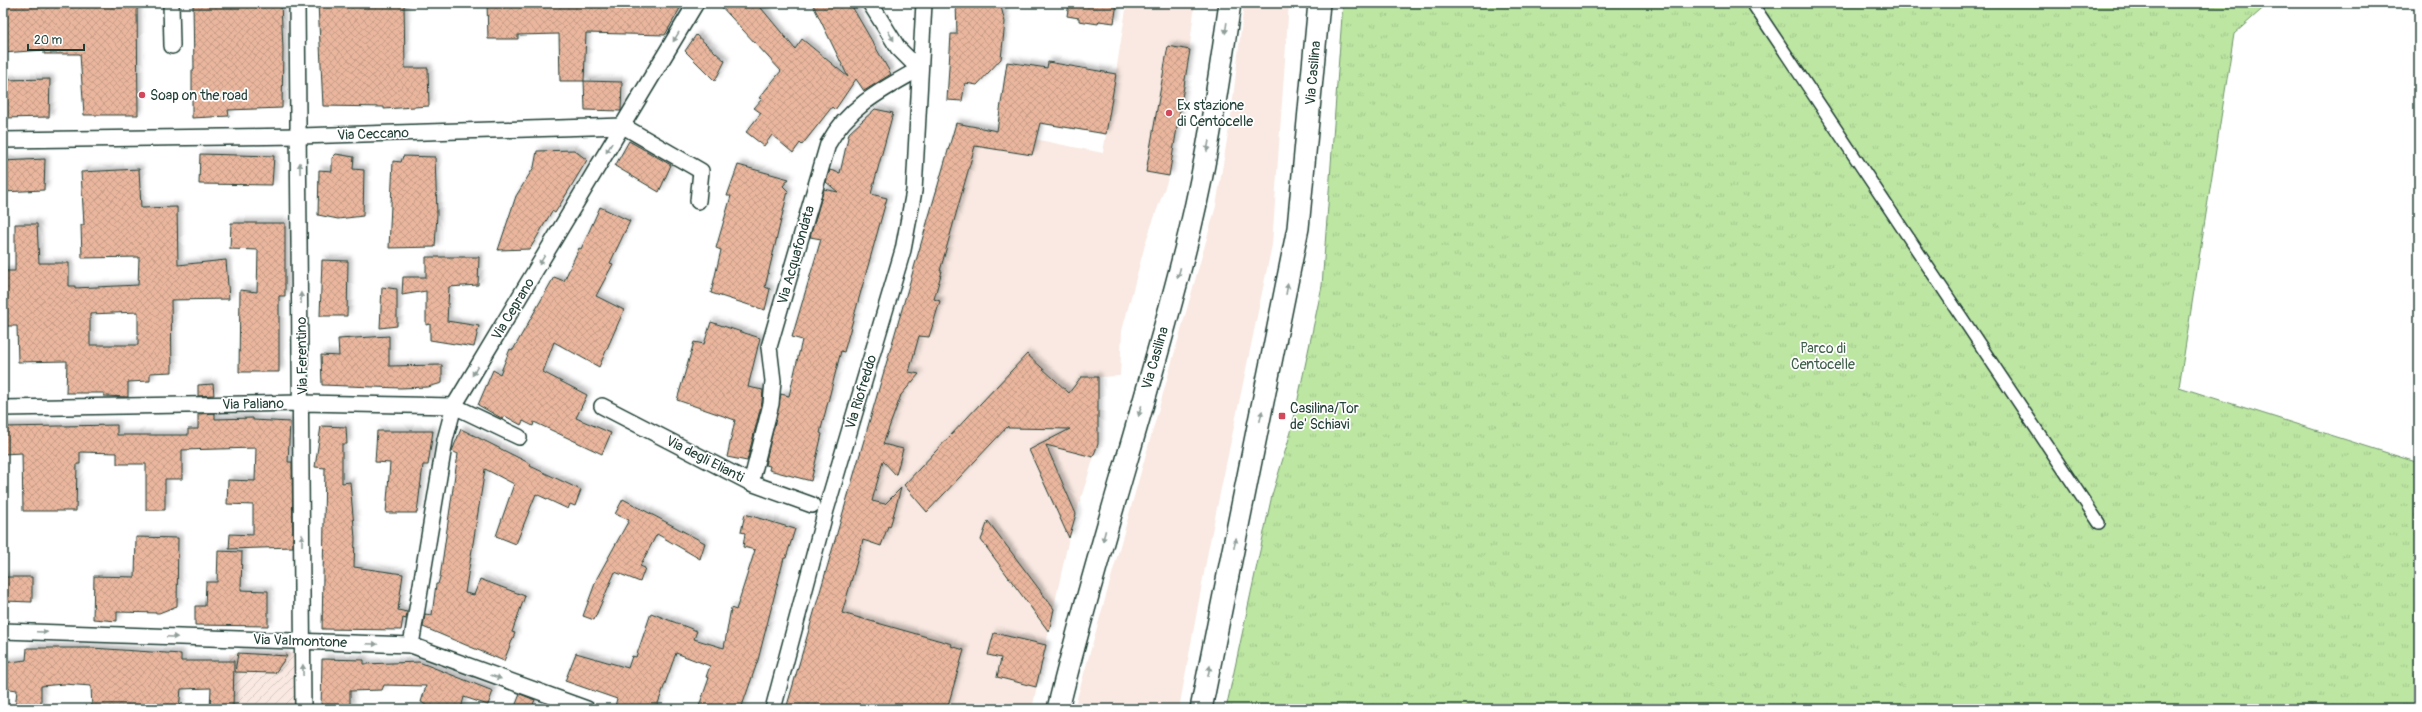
<svg xmlns="http://www.w3.org/2000/svg" width="2422" height="712" font-family="Pangolin,sans-serif">
  <style>
    .built { fill: #f9e9e2 }
    .industrial { fill: url(#industrial-furrows) }
    .grass { fill: url(#grass-tufts); stroke: #6e926b }
    .building { fill: url(#building-cross-hatch); stroke: #1f3d34; fill-rule: evenodd; filter: url(#shadow) }
    .lines { fill: none; stroke-linecap: round; stroke-linejoin: round }
    .pedestrian-casing { stroke: #1f3d34; stroke-width: 14 }
    .minor-casing { stroke: #1f3d34; stroke-width: 18 }
    .secondary-casing { stroke: #1f3d34; stroke-width: 24 }
    .pedestrian { stroke: #fff; stroke-width: 11 }
    .minor { stroke: #fff; stroke-width: 15 }
    .secondary { stroke: #fff; stroke-width: 21 }
    .oneway { fill: #8f9e9a }
    .poi-dot { fill: #d1495b; stroke: #fff; stroke-width: 1.5 }
    .labels { text-anchor: middle; dominant-baseline: central; stroke-width: 3.5; stroke-linejoin: round; paint-order: stroke }
    .street-label { font-size: 14px; fill: #1f3d34; stroke: #fff }
    .poi-label { font-size: 14px; fill: #1f3d34; stroke: #fff; text-anchor: start }
    .park-label { font-size: 14px; fill: #3f5f4a; stroke: #fff }
  </style>
  <defs>
    <pattern id="industrial-furrows" width="10" height="10" patternUnits="userSpaceOnUse"><rect width="10" height="10" fill="#f9e9e2"/><path d="M-1 1l2-2M0 10L10 0M9 11l2-2" fill="none" stroke="#d5c9c2"/></pattern>
    <pattern id="grass-tufts" width="24" height="20" patternUnits="userSpaceOnUse"><rect width="24" height="20" fill="#bde6a2"/><path d="M3 7l-1-3M5 7V3M7 7l1-3M15 17l-1-3M17 17v-4M19 17l1-3" fill="none" stroke="#a2c68c"/></pattern>
    <pattern id="building-cross-hatch" width="8" height="8" patternUnits="userSpaceOnUse"><rect width="8" height="8" fill="#eab69d"/><path d="M0 0l8 8M0 8l8-8" fill="none" stroke="#c89d88"/></pattern>
    <filter id="shadow"><feDropShadow dx="3.5" dy="-3.5" stdDeviation="2" flood-color="#0004"/></filter>
  </defs>
  <rect width="100%" height="100%" fill="#fff"/>
  <filter id="ink" filterUnits="userSpaceOnUse"><feTurbulence type="fractalNoise" baseFrequency=".025" numOctaves="2"/><feDisplacementMap in="SourceGraphic" scale="8" xChannelSelector="R" yChannelSelector="G"/><feConvolveMatrix kernelMatrix="1 2 1 2 8 2 1 2 1" color-interpolation-filters="sRGB"/></filter>
  <g filter="url(#ink)">
    <g class="built">
      <path d="M 1127,3 L 1195,3 L 1185,86 L 1169,176 L 1146,241 L 1122,331 L 1120,376 L 1098,377 L 1098,444 L 1070,533 L 1032,709 L 786,709 L 956,123 L 1103,153 Z"/>
      <path d="M 1244,3 L 1289,3 L 1272,245 L 1209,546 L 1179,709 L 1074,709 L 1216,206 L 1231,116 Z"/>
    </g>
    <path class="industrial" d="M 295,653 L 296,709 L 232,709 L 229,654 Z"/>
    <path class="grass" d="M 1343,3 L 2269,3 L 2234,34 L 2179,387 L 2419,463 L 2419,709 L 1226,709 L 1272,495 L 1291,432 L 1322,286 Z"/>
    <g class="building">
      <path d="M 3,3 L 137,3 L 138,115 L 84,115 L 80,54 L 44,54 L 44,50 L 3,53 Z"/>
      <path d="M 193,3 L 281,3 L 283,49 L 282,108 L 228,110 L 229,116 L 192,118 L 192,70 L 194,70 Z"/>
      <path d="M 318,3 L 404,3 L 405,68 L 428,68 L 429,106 L 384,109 L 384,107 L 323,106 Z"/>
      <path d="M 487,3 L 683,3 L 665,35 L 586,33 L 584,81 L 560,81 L 559,34 L 518,35 L 518,39 L 488,39 Z"/>
      <path d="M 718,3 L 757,3 L 795,49 L 802,39 L 848,77 L 812,3 L 850,3 L 891,74 L 864,91 L 856,79 L 835,110 L 832,107 L 802,145 L 800,143 L 793,153 L 772,135 L 764,146 L 746,132 L 761,113 L 754,108 L 762,99 L 759,98 L 781,71 Z"/>
      <path d="M 956,3 L 1000,3 L 1005,22 L 1001,59 L 977,85 L 965,83 L 962,101 L 947,100 L 951,34 L 957,34 Z"/>
      <path d="M 1069,3 L 1117,3 L 1114,23 L 1099,21 L 1098,24 L 1079,21 L 1079,18 L 1067,16 Z"/>
      <path d="M 696,35 L 725,61 L 715,81 L 685,51 Z"/>
      <path d="M 1168,46 L 1190,50 L 1169,176 L 1146,172 Z"/>
      <path d="M 1007,62 L 1047,68 L 1048,62 L 1116,74 L 1106,134 L 1040,123 L 1032,155 L 975,146 L 940,271 L 942,271 L 934,299 L 940,301 L 929,337 L 919,336 L 909,372 L 919,374 L 901,395 L 883,444 L 903,449 L 896,475 L 883,461 L 872,501 L 885,504 L 901,488 L 890,527 L 888,526 L 881,546 L 863,540 L 842,613 L 952,644 L 951,646 L 964,650 L 947,709 L 786,709 L 956,123 L 997,131 Z"/>
      <path d="M 50,79 L 49,117 L 3,118 L 3,80 Z"/>
      <path d="M 584,81 L 622,82 L 621,111 L 585,110 Z"/>
      <path d="M 875,109 L 893,113 L 871,194 L 887,198 L 844,352 L 841,351 L 820,433 L 822,434 L 811,481 L 769,470 L 770,466 L 765,465 L 781,394 L 789,396 L 802,340 L 792,337 L 821,239 L 810,237 L 824,189 L 838,192 L 826,182 L 830,170 L 840,173 L 849,133 Z"/>
      <path d="M 629,141 L 671,165 L 659,192 L 615,166 Z"/>
      <path d="M 574,150 L 587,160 L 555,213 L 552,211 L 530,249 L 498,250 L 516,196 L 534,167 L 537,151 Z"/>
      <path d="M 200,154 L 274,156 L 272,185 L 199,184 Z"/>
      <path d="M 336,154 L 354,157 L 353,169 L 364,170 L 363,216 L 338,219 L 318,215 L 319,170 L 332,171 L 332,158 Z"/>
      <path d="M 403,156 L 435,157 L 437,214 L 435,247 L 389,248 L 393,161 L 401,162 Z"/>
      <path d="M 45,159 L 44,190 L 3,192 L 3,161 Z"/>
      <path d="M 738,165 L 789,179 L 783,186 L 788,191 L 765,287 L 770,289 L 765,310 L 711,293 L 721,250 L 716,248 L 731,196 L 727,196 Z"/>
      <path d="M 139,169 L 141,208 L 177,207 L 178,265 L 226,260 L 229,299 L 171,300 L 172,372 L 150,373 L 150,381 L 128,382 L 128,397 L 104,396 L 104,393 L 66,393 L 67,361 L 18,362 L 17,326 L 3,326 L 3,271 L 15,271 L 15,224 L 37,224 L 39,263 L 69,263 L 69,286 L 75,286 L 75,288 L 138,285 L 139,257 L 82,258 L 81,225 L 84,225 L 81,172 ZM 138,312 L 138,345 L 90,345 L 90,314 Z"/>
      <path d="M 600,207 L 630,221 L 610,263 L 613,264 L 596,296 L 624,310 L 599,367 L 554,342 L 543,372 L 587,395 L 576,418 L 611,433 L 602,454 L 534,422 L 533,426 L 523,421 L 521,425 L 505,416 L 503,419 L 478,405 L 493,370 L 500,374 L 510,349 L 513,350 L 554,277 L 564,281 L 579,248 L 581,249 Z"/>
      <path d="M 231,223 L 285,223 L 285,296 L 279,296 L 279,372 L 239,372 L 240,290 L 257,292 L 258,250 L 230,249 Z"/>
      <path d="M 426,257 L 479,257 L 478,285 L 449,287 L 447,321 L 479,326 L 474,347 L 430,340 L 430,324 L 426,325 L 426,291 L 402,295 L 403,277 L 426,277 Z"/>
      <path d="M 322,260 L 348,261 L 347,316 L 320,316 Z"/>
      <path d="M 382,287 L 397,289 L 397,326 L 380,328 Z"/>
      <path d="M 711,322 L 760,338 L 748,387 L 763,390 L 762,402 L 747,461 L 727,457 L 735,420 L 677,400 L 694,342 L 704,344 Z"/>
      <path d="M 389,336 L 389,366 L 442,365 L 442,383 L 428,387 L 400,388 L 322,385 L 321,355 L 339,356 L 338,339 Z"/>
      <path d="M 1027,354 L 1069,393 L 1081,377 L 1098,377 L 1098,444 L 1093,457 L 1046,445 L 1076,514 L 1069,538 L 1029,450 L 1070,429 L 1008,428 L 1008,426 L 927,512 L 904,485 Z"/>
      <path d="M 213,384 L 214,395 L 198,396 L 198,385 Z"/>
      <path d="M 215,413 L 215,419 L 253,418 L 253,420 L 290,422 L 288,462 L 292,462 L 293,547 L 229,549 L 230,534 L 253,535 L 253,505 L 227,504 L 228,480 L 255,481 L 256,448 L 182,450 L 182,479 L 165,479 L 165,510 L 146,510 L 146,464 L 117,464 L 117,453 L 80,452 L 80,464 L 77,464 L 76,511 L 23,511 L 22,453 L 3,454 L 3,427 L 117,425 L 117,435 L 188,435 L 188,429 L 198,429 L 198,414 Z"/>
      <path d="M 321,426 L 346,427 L 347,444 L 342,444 L 342,483 L 350,482 L 355,538 L 354,567 L 403,574 L 398,610 L 407,612 L 406,619 L 403,618 L 401,630 L 322,629 L 325,468 L 315,467 Z"/>
      <path d="M 461,429 L 531,464 L 530,466 L 581,490 L 575,506 L 570,504 L 568,509 L 536,494 L 516,544 L 496,536 L 514,484 L 485,469 L 465,593 L 474,595 L 480,579 L 525,596 L 512,632 L 515,633 L 504,661 L 423,627 L 425,614 L 432,615 L 436,584 L 438,584 L 440,577 L 458,454 L 452,451 Z"/>
      <path d="M 377,431 L 433,431 L 428,465 L 423,465 L 417,513 L 386,513 L 390,463 L 375,462 Z"/>
      <path d="M 623,499 L 705,543 L 700,559 L 657,534 L 640,566 L 645,568 L 640,582 L 615,572 L 594,620 L 583,616 L 597,578 L 629,520 L 615,514 Z"/>
      <path d="M 745,514 L 795,529 L 786,558 L 784,558 L 758,660 L 741,709 L 698,709 L 709,678 L 706,677 L 710,666 L 676,653 L 656,709 L 614,709 L 617,699 L 565,681 L 576,653 L 628,668 L 632,656 L 636,657 L 651,613 L 697,631 L 694,639 L 724,648 L 731,608 L 736,610 L 755,550 L 743,547 L 745,533 L 741,532 Z"/>
      <path d="M 988,521 L 1054,609 L 1049,632 L 981,540 Z"/>
      <path d="M 136,537 L 178,538 L 177,606 L 159,613 L 117,612 L 117,621 L 93,619 L 94,576 L 135,577 Z"/>
      <path d="M 218,551 L 242,552 L 241,590 L 268,591 L 268,626 L 195,625 L 195,606 L 205,606 L 206,582 L 217,582 Z"/>
      <path d="M 3,577 L 32,577 L 32,602 L 4,601 Z"/>
      <path d="M 994,633 L 1046,645 L 1036,687 L 997,677 L 1001,658 L 988,655 Z"/>
      <path d="M 27,648 L 92,648 L 181,654 L 181,661 L 234,661 L 233,709 L 210,709 L 211,688 L 181,689 L 179,709 L 92,709 L 91,686 L 64,684 L 41,686 L 41,709 L 15,709 L 17,690 L 3,688 L 3,663 L 26,660 Z"/>
      <path d="M 238,653 L 287,656 L 275,673 L 235,672 Z"/>
      <path d="M 322,659 L 364,660 L 364,664 L 419,662 L 493,691 L 488,705 L 464,697 L 461,709 L 432,709 L 421,702 L 426,686 L 384,685 L 382,690 L 350,691 L 350,709 L 321,709 Z"/>
      <path d="M 520,694 L 535,700 L 531,709 L 514,709 Z"/>
    </g>
    <g class="lines">
      <defs>
        <path id="pedestrian" d="M 1752,3 L 2099,523"/>
        <g id="minor">
          <path d="M 171,3 L 172,46"/>
          <path d="M 297,3 L 303,709"/>
          <path d="M 870,3 L 898,48 L 919,69"/>
          <path d="M 3,140 L 300,136 L 623,126 L 701,171 L 698,201"/>
          <path d="M 602,406 L 751,483 L 812,505"/>
          <path d="M 3,408 L 302,403 L 454,406 L 519,437"/>
          <path d="M 751,483 L 771,404 L 773,381 L 769,347 L 828,144 C 848,107 883,89 919,69"/>
          <path d="M 3,631 L 411,645 L 587,709"/>
          <path d="M 411,645 L 445,440 L 454,406 L 696,3"/>
          <path d="M 773,709 L 826,510 L 903,250 L 914,191 L 924,3"/>
        </g>
        <g id="secondary">
          <path d="M 1058,709 C 1097,548 1151,391 1190,230 C 1208,155 1219,79 1230,3"/>
          <path d="M 1201,709 L 1298,228 L 1319,3"/>
        </g>
      </defs>
      <use href="#pedestrian" class="pedestrian-casing"/>
      <use href="#minor" class="minor-casing"/>
      <use href="#secondary" class="secondary-casing"/>
      <use href="#pedestrian" class="pedestrian"/>
      <use href="#minor" class="minor"/>
      <use href="#secondary" class="secondary"/>
    </g>
    <defs><path id="oneway-solid" d="M-6-.8H1V-3.2L6.5 0L1 3.2V.8H-6Z"/></defs>
    <g class="oneway">
      <use href="#oneway-solid" transform="translate(1226 28) rotate(98)"/>
      <use href="#oneway-solid" transform="translate(891 36) rotate(59)"/>
      <use href="#oneway-solid" transform="translate(676 37) rotate(121)"/>
      <use href="#oneway-solid" transform="translate(1208 146) rotate(100)"/>
      <use href="#oneway-solid" transform="translate(609 148) rotate(121)"/>
      <use href="#oneway-solid" transform="translate(300 168) rotate(-91)"/>
      <use href="#oneway-solid" transform="translate(542 260) rotate(121)"/>
      <use href="#oneway-solid" transform="translate(1179 273) rotate(105)"/>
      <use href="#oneway-solid" transform="translate(1287 289) rotate(-80)"/>
      <use href="#oneway-solid" transform="translate(301 298) rotate(-91)"/>
      <use href="#oneway-solid" transform="translate(475 371) rotate(121)"/>
      <use href="#oneway-solid" transform="translate(1140 411) rotate(106)"/>
      <use href="#oneway-solid" transform="translate(1261 416) rotate(-78)"/>
      <use href="#oneway-solid" transform="translate(1104 536) rotate(105)"/>
      <use href="#oneway-solid" transform="translate(302 540) rotate(-90)"/>
      <use href="#oneway-solid" transform="translate(1235 543) rotate(-78)"/>
      <use href="#oneway-solid" transform="translate(42 632) rotate(2)"/>
      <use href="#oneway-solid" transform="translate(172 637) rotate(2)"/>
      <use href="#oneway-solid" transform="translate(372 644) rotate(2)"/>
      <use href="#oneway-solid" transform="translate(303 670) rotate(-91)"/>
      <use href="#oneway-solid" transform="translate(1209 671) rotate(-79)"/>
      <use href="#oneway-solid" transform="translate(496 677) rotate(20)"/>
    </g>
  </g>
  <g class="poi-dot">
    <circle cx="142" cy="95" r="4"/>
    <circle cx="1169" cy="113" r="4"/>
    <rect x="1278" y="412" width="8" height="8" rx="2"/>
  </g>
  <g class="labels">
    <g class="street-label">
      <text transform="translate(1313 73) rotate(-85)">Via Casilina</text>
      <text transform="translate(373 134) rotate(-2)">Via Ceccano</text>
      <text transform="translate(796 255) rotate(-74)">Via Acquafondata</text>
      <text transform="translate(513 309) rotate(-59)">Via Ceprano</text>
      <text transform="translate(302 356) rotate(-91)">Via Ferentino</text>
      <text transform="translate(1155 358) rotate(-74)">Via Casilina</text>
      <text transform="translate(861 392) rotate(-73)">Via Riofreddo</text>
      <text transform="translate(253 404) rotate(-1)">Via Paliano</text>
      <text transform="translate(705 459) rotate(27)">Via degli Elianti</text>
      <text transform="translate(300 641) rotate(2)">Via Valmontone</text>
    </g>
    <g class="poi-label">
      <text x="150" y="95">Soap on the road</text>
      <text x="1177" y="105">Ex stazione<tspan x="1177" dy="16">di Centocelle</tspan></text>
      <text x="1290" y="408">Casilina/Tor<tspan x="1290" dy="16">de' Schiavi</tspan></text>
    </g>
    <g class="park-label">
      <text x="1823" y="348">Parco di<tspan x="1823" dy="16">Centocelle</tspan></text>
    </g>
  </g>
  <rect width="2422" height="712" fill="none" stroke="#fff" stroke-width="16"/>
  <rect x="8" y="8" width="2406" height="696" fill="none" stroke="#1f3d34" stroke-width="1.5" filter="url(#ink)"/>
  <path d="M28 44v6h56v-6" fill="none" stroke="#1f3d34" stroke-width="2"/>
  <text x="34" y="44" font-size="12" fill="#1f3d34" stroke="#ffffff" stroke-width="3" paint-order="stroke">20 m</text>
</svg>
